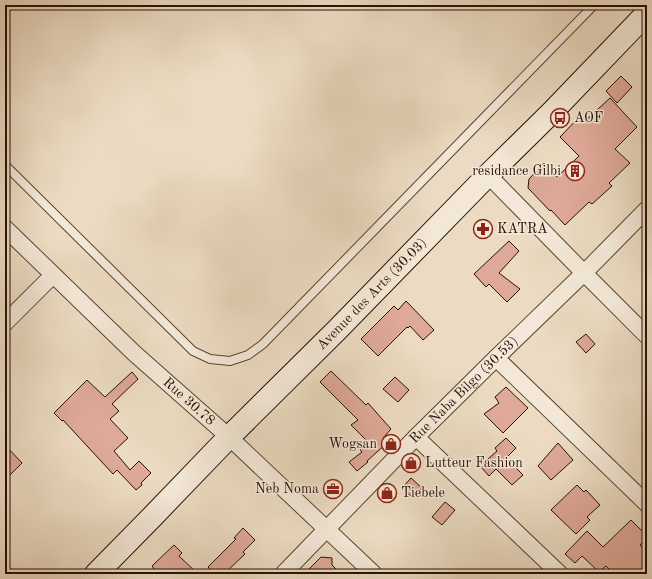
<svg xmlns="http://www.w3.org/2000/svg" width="652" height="579" font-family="'Old Standard TT',serif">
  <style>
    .building { fill: #dea998; stroke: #271105 }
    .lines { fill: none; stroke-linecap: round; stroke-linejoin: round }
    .lane-casing { stroke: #584434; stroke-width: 10 }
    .street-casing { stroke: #584434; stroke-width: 18 }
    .secondary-casing { stroke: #271105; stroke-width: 24 }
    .lane { stroke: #f3e8d7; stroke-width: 8 }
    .street { stroke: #f3e8d7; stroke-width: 16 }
    .secondary { stroke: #f3e8d7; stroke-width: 22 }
    .labels { text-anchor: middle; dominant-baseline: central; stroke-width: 3; stroke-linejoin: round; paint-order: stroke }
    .poi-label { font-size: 14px; fill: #271105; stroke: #f3e8d7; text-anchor: start }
    .street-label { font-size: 14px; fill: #271105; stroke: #f3e8d7 }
  </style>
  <rect width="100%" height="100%" fill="#ecdbc2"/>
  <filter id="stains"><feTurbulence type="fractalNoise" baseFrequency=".005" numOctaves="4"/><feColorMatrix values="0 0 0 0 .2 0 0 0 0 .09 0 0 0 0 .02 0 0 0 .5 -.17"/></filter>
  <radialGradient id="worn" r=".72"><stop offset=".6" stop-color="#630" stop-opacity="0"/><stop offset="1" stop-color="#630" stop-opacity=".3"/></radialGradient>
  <g class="building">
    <path d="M 621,76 L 632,87 L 617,103 L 606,91 Z"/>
    <path d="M 610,98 L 637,127 L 615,149 L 630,163 L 609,183 L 612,186 L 592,204 L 589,202 L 565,225 L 551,210 L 550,211 L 528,188 L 529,179 L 544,163 L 557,177 L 579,156 L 560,137 L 580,116 L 585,121 Z"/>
    <path d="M 509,241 L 519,251 L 499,273 L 520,289 L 507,302 L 489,284 L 486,287 L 474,274 Z"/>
    <path d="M 406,301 L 434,330 L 423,340 L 410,326 L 408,328 L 407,327 L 378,356 L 361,339 L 394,306 L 398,310 Z"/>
    <path d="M 586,334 L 595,344 L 586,353 L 576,342 Z"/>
    <path d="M 331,371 L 366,405 L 368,403 L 391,429 L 383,438 L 387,443 L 367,461 L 368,462 L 357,471 L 349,462 L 362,452 L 360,450 L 368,442 L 351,425 L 358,420 L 320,382 Z"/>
    <path d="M 132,372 L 138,379 L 112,404 L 119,411 L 110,419 L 128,438 L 114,451 L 130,470 L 139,461 L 151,473 L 141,483 L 142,485 L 136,490 L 117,470 L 113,474 L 63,420 L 62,421 L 54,413 L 87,380 L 105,397 Z"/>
    <path d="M 395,377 L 409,390 L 398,402 L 383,389 Z"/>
    <path d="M 506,387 L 528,408 L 503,433 L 484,414 L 499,403 L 495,397 Z"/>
    <path d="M 506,438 L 516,448 L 506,458 L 523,475 L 512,485 L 496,469 L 489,476 L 480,466 L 497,451 L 495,448 Z"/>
    <path d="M 558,443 L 573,460 L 551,480 L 538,466 Z"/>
    <path d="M 5,445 L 22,463 L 5,480 Z"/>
    <path d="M 411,478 L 422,488 L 413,498 L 402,488 Z"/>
    <path d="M 577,485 L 584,492 L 586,490 L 600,505 L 587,517 L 590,520 L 576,534 L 551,510 Z"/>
    <path d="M 445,502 L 455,510 L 442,525 L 432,517 Z"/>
    <path d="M 631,520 L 647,536 L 647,538 L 640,545 L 647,552 L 647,574 L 614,574 L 606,566 L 599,572 L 582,556 L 575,563 L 565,554 L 587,531 L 603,547 Z"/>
    <path d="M 243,528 L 255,540 L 243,552 L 245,554 L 224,574 L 215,574 L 208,567 L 236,539 L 234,538 Z"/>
    <path d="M 174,545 L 182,553 L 179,556 L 198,574 L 158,574 L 152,566 Z"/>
    <path d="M 321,557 L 332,558 L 332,565 L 341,574 L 304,574 Z"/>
  </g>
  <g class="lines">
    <defs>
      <path id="lane" d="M 5,165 L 193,351 L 210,359 L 230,361 L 248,355 L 263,344 L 594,5"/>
      <g id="street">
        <path d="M 488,175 L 584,273 L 647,336"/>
        <path id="s1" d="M 5,228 L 134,353 L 229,437 L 374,574"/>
        <path d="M 5,323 L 53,275"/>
        <path d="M 496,358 L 647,504"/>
        <path d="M 416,437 L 560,574"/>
        <path id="s2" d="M 283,574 L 416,437 L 496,358 L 584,273 L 647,209"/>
      </g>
      <g id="secondary">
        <path id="s3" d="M 96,574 L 153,516 L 229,437 L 337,330 L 488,175 L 552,112 L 647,13"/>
      </g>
    </defs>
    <use href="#lane" class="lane-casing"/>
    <use href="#street" class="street-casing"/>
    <use href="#secondary" class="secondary-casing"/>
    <use href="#lane" class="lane"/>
    <use href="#street" class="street"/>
    <use href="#secondary" class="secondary"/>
  </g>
  <defs>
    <symbol id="bus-ring" viewBox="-11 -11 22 22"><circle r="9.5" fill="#f3e8d7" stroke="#8f2418" stroke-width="1.5"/><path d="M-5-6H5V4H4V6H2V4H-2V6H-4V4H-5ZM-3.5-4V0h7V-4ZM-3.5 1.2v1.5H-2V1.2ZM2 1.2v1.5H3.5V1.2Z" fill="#8f2418"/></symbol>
    <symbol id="building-ring" viewBox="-11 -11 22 22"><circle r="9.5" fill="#f3e8d7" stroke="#8f2418" stroke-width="1.5"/><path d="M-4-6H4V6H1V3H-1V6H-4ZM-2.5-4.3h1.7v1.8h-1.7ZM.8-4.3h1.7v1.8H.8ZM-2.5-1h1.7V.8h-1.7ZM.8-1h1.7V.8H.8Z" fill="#8f2418"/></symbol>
    <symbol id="pharmacy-ring" viewBox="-11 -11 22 22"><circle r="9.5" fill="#f3e8d7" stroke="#8f2418" stroke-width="1.5"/><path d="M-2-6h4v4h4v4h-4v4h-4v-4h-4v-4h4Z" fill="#8f2418"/></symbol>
    <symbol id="shop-ring" viewBox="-11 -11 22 22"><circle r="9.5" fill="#f3e8d7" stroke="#8f2418" stroke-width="1.5"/><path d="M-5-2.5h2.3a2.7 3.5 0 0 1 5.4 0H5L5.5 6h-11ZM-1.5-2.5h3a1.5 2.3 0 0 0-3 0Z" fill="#8f2418"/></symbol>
    <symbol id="office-ring" viewBox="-11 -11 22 22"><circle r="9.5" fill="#f3e8d7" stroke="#8f2418" stroke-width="1.5"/><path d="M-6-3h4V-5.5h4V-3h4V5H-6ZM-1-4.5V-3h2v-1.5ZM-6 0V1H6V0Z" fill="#8f2418"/></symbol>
  </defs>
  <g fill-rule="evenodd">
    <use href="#bus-ring" x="549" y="107" width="22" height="22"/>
    <use href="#building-ring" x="564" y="160" width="22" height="22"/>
    <use href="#pharmacy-ring" x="472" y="218" width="22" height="22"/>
    <use href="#shop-ring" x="380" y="433" width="22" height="22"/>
    <use href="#shop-ring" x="400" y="452" width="22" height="22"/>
    <use href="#office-ring" x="322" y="478" width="22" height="22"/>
    <use href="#shop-ring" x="376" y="482" width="22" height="22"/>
  </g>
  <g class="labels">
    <g class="poi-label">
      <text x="574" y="118">AOF</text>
      <text x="561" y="171" text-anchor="end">residance Gilbi</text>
      <text x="497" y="229">KATRA</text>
      <text x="377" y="444" text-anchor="end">Wogsan</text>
      <text x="425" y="463">Lutteur Fashion</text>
      <text x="319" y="489" text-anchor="end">Neb Noma</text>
      <text x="401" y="493">Tiebele</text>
    </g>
    <g class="street-label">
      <text stroke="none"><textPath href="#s3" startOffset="393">Avenue des Arts (30.03)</textPath></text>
      <text stroke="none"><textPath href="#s2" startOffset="258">Rue Naba Bilgo (30.53)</textPath></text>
      <text stroke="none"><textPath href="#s1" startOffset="253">Rue 30.78</textPath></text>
    </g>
  </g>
  <rect width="652" height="579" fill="none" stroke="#ecdbc2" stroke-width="20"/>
  <rect x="6" y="6" width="640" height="567" fill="none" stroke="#271105" stroke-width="2"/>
  <rect x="10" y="10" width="632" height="559" fill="none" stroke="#271105"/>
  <rect width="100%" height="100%" filter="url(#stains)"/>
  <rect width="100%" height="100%" fill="url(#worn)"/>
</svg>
